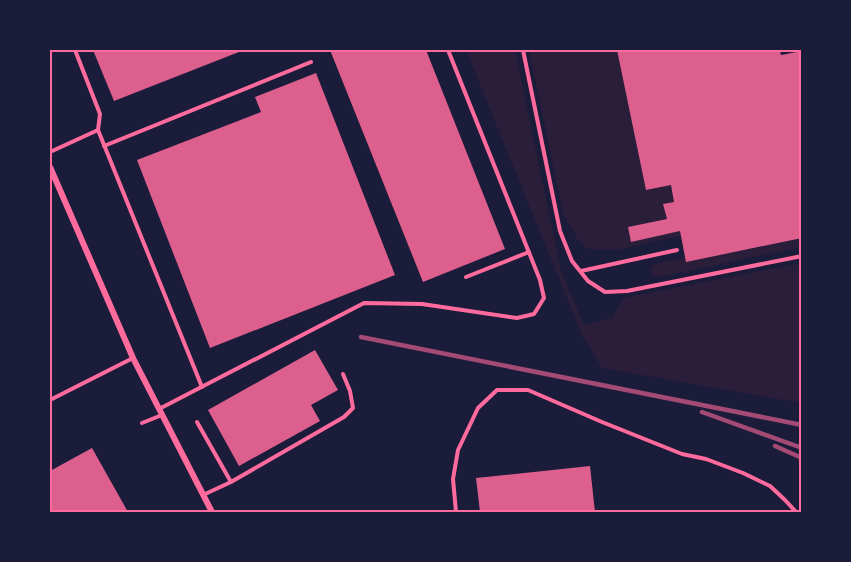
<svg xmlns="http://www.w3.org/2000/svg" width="851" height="562" font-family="Barlow,sans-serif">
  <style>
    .green { fill: #2a1e3b }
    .building { fill: #dd5f8e }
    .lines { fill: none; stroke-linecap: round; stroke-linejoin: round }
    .service { stroke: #ff6b9d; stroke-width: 4 }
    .minor { stroke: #ff6b9d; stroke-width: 6 }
    .rail { stroke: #a44b75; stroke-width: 4.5 }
    .neatline { fill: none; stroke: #ff6b9d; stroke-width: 2 }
  </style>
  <rect width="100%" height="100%" fill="#1b1b3a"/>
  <g class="green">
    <path d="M 466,50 L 515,50 L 561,271 L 584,325 L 612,318 L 623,298 L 801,263 L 801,403 L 602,368 L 581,333 Z"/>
    <path d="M 529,50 L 617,50 L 646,190 L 671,185 L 674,202 L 664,205 L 667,219 L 628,227 L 631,242 L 680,231 L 681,236 L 617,250 L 594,250 L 585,247 L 578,240 L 563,213 Z"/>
    <path d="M 801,238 L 801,247 L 659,277 L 652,276 C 650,270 649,267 655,264 L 686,257 L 687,261 Z"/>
  </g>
  <g class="building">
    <path d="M 93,50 L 244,50 L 114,101 Z"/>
    <path d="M 330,50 L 426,50 L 505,249 L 423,282 Z"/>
    <path d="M 617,50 L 780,50 L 781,55 L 802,51 L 802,158 L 800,158 L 802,164 L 802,238 L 686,262 L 680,231 L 631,242 L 628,227 L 667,219 L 663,204 L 674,202 L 671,185 L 646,190 Z"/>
    <path d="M 316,73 L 395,275 L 210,348 L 137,160 L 261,112 L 255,97 Z"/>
    <path d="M 315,350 L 338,390 L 311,405 L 320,421 L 239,466 L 208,410 Z"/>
    <path d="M 92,448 L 128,512 L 50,512 L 50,471 Z"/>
    <path d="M 590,466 L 595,512 L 480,512 L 476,478 Z"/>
  </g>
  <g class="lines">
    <g class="service">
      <path d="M 75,50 L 100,114 L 98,130 L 202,387"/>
      <path d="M 523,50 L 560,231 L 572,261 L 588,281 L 605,292 L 627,291 L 802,256"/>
      <path d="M 104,146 L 311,62"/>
      <path d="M 50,152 L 98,130"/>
      <path d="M 581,271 L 677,250"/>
      <path d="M 466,277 L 529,252"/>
      <path d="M 50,400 L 133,358"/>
      <path d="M 159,409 L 364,303 L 422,304 L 517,318 L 534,314 L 544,298 L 540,280 L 448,50"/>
      <path d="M 197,422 L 231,482"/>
      <path d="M 142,423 L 162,415"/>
      <path d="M 203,495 L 231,482 L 344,417 L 353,408 L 350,391 L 343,374"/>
      <path d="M 456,512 L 453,479 L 458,450 L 478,408 L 497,390 L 528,390 L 602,422 L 682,454 L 706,459 L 743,473 L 770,486 L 785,500 L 796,512"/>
    </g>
    <path class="minor" d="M 50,167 L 133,358 L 212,512"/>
    <g class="rail">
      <path d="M 361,337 L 802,425"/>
      <path d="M 702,412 L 802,448"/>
      <path d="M 775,446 L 802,458"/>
    </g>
  </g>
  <rect width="851" height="562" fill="none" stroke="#1b1b3a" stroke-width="102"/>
  <rect x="51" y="51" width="749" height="460" class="neatline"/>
</svg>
